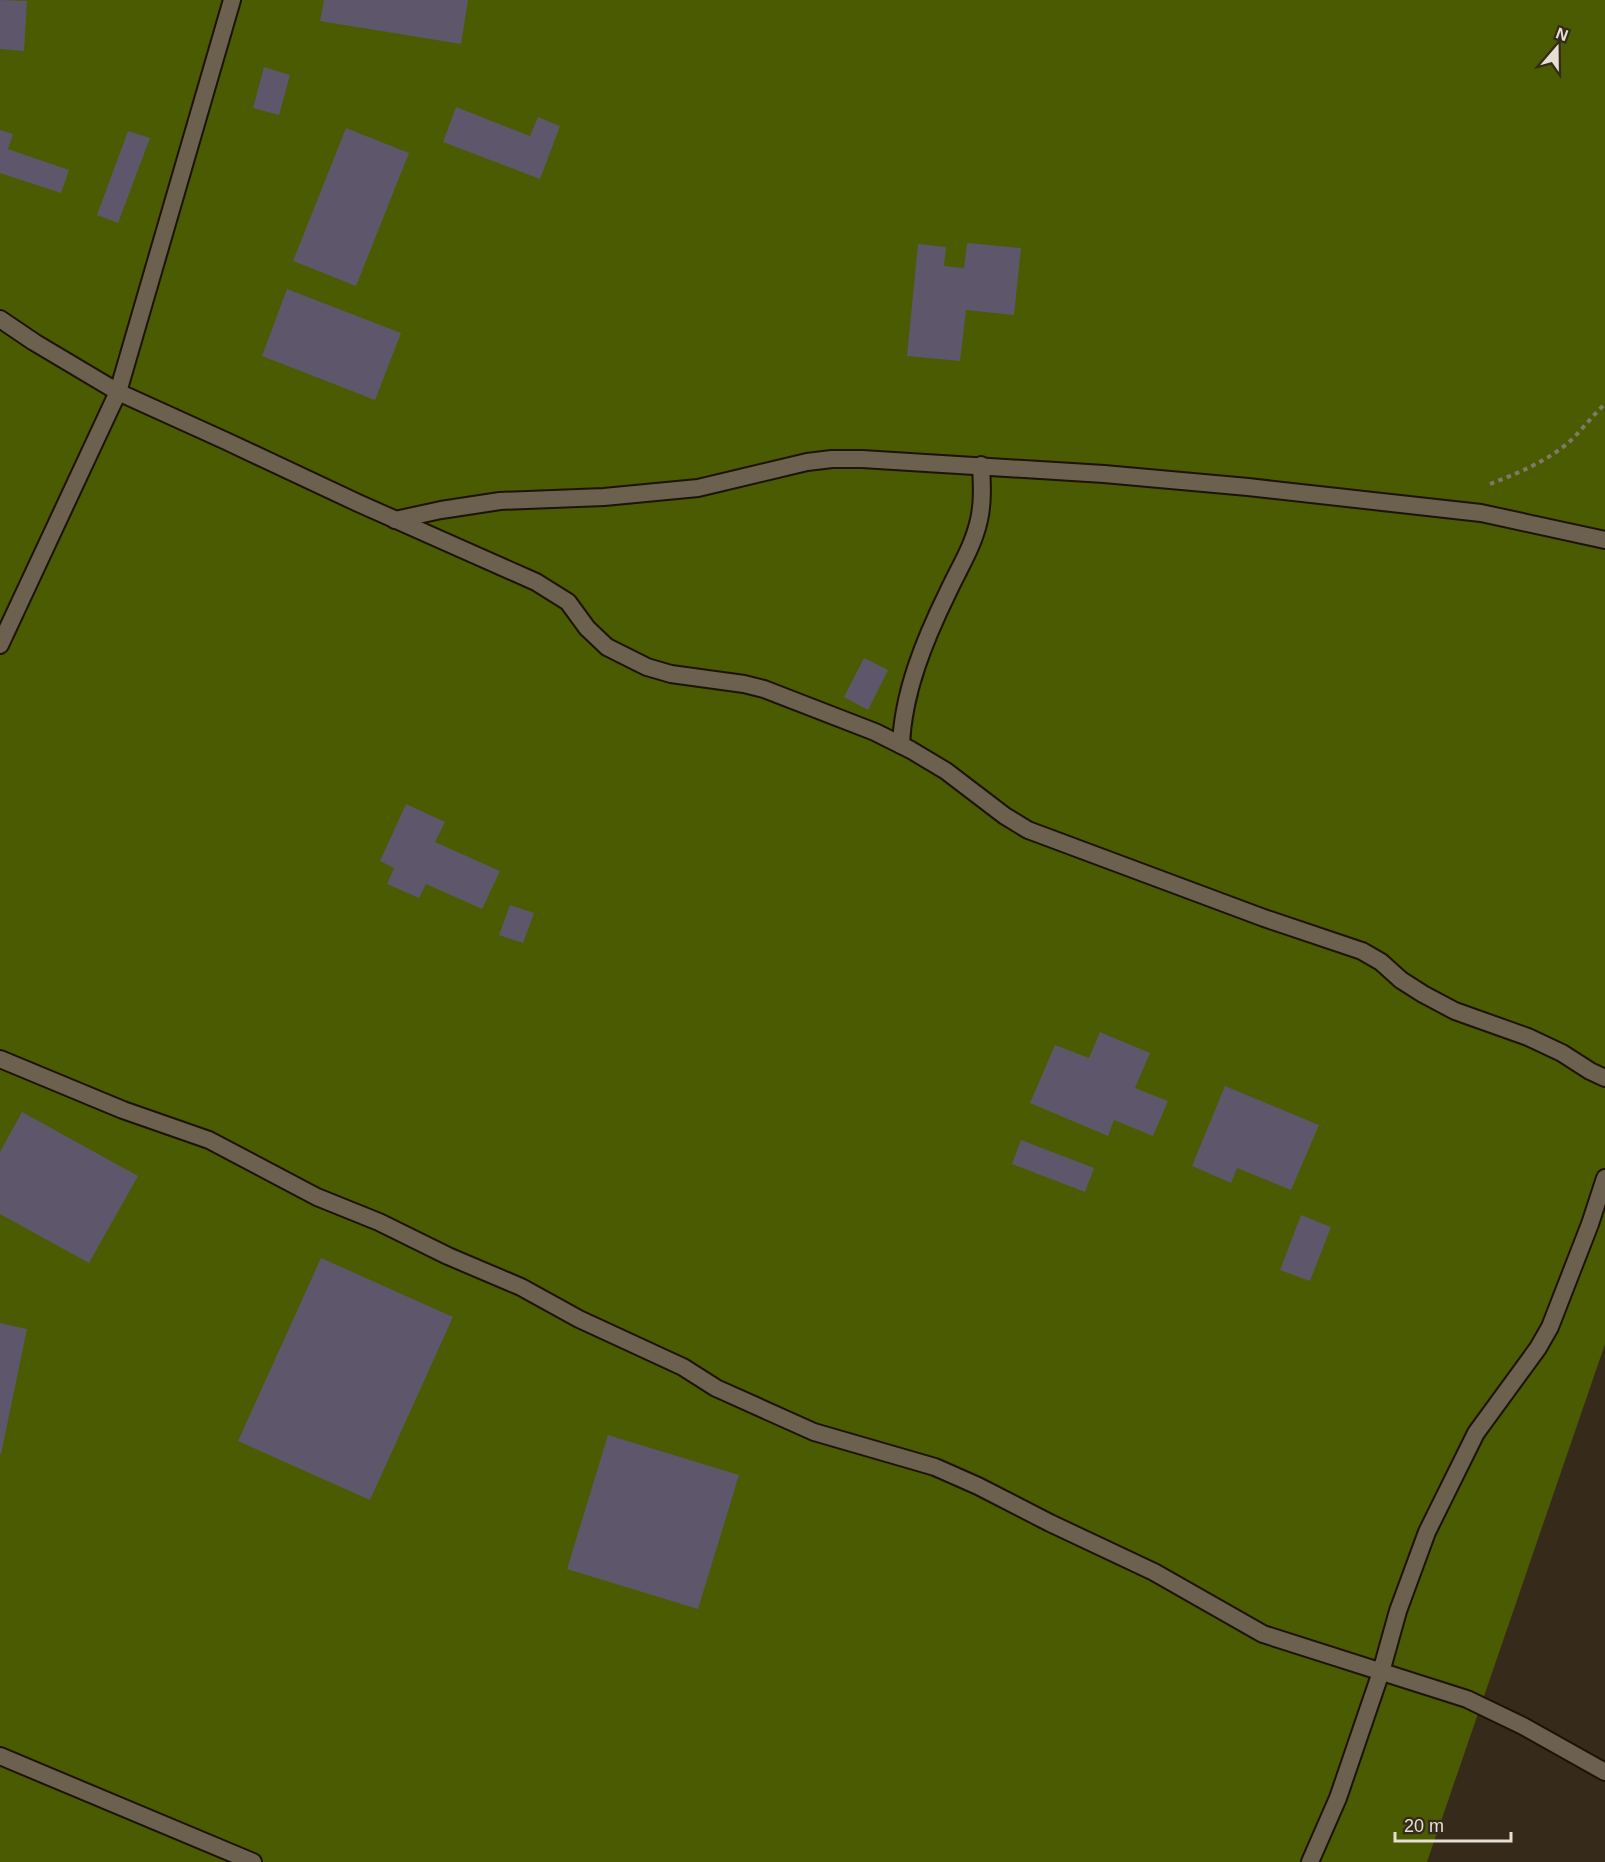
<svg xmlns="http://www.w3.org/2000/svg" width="1605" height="1862" font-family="Helvetica,sans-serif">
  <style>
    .green { fill: #4a5b01 }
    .building { fill: #5e576b }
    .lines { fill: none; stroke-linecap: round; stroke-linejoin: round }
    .minor-casing { stroke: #1d1304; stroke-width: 20 }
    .path { stroke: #807869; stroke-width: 4; stroke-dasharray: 4.5 4.5; stroke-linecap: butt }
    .minor { stroke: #6c614e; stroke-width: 16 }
  </style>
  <rect width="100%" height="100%" fill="#362b1a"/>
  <path class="green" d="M 0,0 L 1605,0 L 1605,1344 L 1427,1862 L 0,1862 Z"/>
  <g class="building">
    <path d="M 0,0 L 27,1 L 24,51 L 0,49 Z"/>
    <path d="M 324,0 L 468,0 L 461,44 L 320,21 Z"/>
    <path d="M 264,67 L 290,75 L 279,115 L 253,108 Z"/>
    <path d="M 456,107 L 530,136 L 538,117 L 560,126 L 540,179 L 443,142 Z"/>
    <path d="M 346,128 L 409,153 L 356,286 L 293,261 Z"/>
    <path d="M 0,130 L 13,134 L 8,149 L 69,170 L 61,193 L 0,173 Z"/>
    <path d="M 128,131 L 150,138 L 118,223 L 97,215 Z"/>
    <path d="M 967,243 L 1021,248 L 1014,315 L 966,310 L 960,361 L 907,356 L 918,244 L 946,247 L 944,266 L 964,268 Z"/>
    <path d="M 287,289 L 401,333 L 375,400 L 262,356 Z"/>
    <path d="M 864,658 L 888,670 L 868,710 L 844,697 Z"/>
    <path d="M 406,804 L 445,822 L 435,842 L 500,871 L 482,909 L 426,884 L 419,898 L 387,884 L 394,868 L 380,861 Z"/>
    <path d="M 510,905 L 534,913 L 523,943 L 499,935 Z"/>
    <path d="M 1100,1032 L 1150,1053 L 1135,1088 L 1168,1101 L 1153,1136 L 1114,1120 L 1108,1136 L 1030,1103 L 1055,1045 L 1089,1058 Z"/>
    <path d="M 1225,1086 L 1319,1125 L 1291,1190 L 1237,1168 L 1231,1183 L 1192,1166 Z"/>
    <path d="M 22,1112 L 138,1176 L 89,1263 L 0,1214 L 0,1152 Z"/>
    <path d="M 1021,1140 L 1094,1168 L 1085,1192 L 1012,1164 Z"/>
    <path d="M 1301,1215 L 1331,1227 L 1310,1281 L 1280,1270 Z"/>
    <path d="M 321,1258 L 453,1317 L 370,1500 L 238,1441 Z"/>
    <path d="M 0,1323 L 27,1329 L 1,1454 L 0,1454 Z"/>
    <path d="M 608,1435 L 739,1475 L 698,1609 L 567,1569 Z"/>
  </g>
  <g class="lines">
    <defs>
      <g id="minor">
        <path d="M 0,319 L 34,342 L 118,392 L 226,441 L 358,503 L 536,582 L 568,602 L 587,628 L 607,647 L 647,667 L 671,674 L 744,684 L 764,689 L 875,732 L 911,750 L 946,771 L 1005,816 L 1028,830 L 1264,918 L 1362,951 L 1381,962 L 1401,980 L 1423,994 L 1455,1011 L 1528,1037 L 1562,1053 L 1590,1071 L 1605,1078"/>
        <path d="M 395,520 L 441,510 L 500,501 L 604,497 L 698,488 L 807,462 L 832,459 L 862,459 L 1104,474 L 1248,487 L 1481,513 L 1605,540"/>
        <path d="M 0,645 L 118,392 L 232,0"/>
        <path d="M 901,745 C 903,692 925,639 948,592 C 959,568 973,547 979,520 C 983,502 982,484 981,465"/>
        <path d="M 0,1059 L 123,1110 L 209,1140 L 317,1197 L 379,1222 L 448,1256 L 521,1287 L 579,1319 L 683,1367 L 716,1388 L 814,1432 L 935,1467 L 978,1486 L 1050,1523 L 1154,1572 L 1263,1634 L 1467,1699 L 1523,1726 L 1605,1772"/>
        <path d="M 0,1756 L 253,1862"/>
        <path d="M 1310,1862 L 1338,1798 L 1381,1672 L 1398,1611 L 1427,1532 L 1476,1433 L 1538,1348 L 1550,1327 L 1590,1224 L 1605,1178"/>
      </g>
    </defs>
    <use href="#minor" class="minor-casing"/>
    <path class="path" d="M 1490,484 C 1518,473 1546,462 1569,442 C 1582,430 1592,416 1605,404"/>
    <use href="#minor" class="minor"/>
  </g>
  <g transform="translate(1557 48) rotate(20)" stroke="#362b1a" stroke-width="4.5" paint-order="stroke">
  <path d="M0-4.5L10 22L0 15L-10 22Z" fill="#e5dfd4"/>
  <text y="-9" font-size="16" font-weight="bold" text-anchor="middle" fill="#e5dfd4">N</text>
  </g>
  <path d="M1395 1832v9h116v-9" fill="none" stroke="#e5dfd4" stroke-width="3"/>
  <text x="1404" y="1832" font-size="18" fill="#e5dfd4" stroke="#362b1a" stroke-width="4.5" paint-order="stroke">20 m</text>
</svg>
